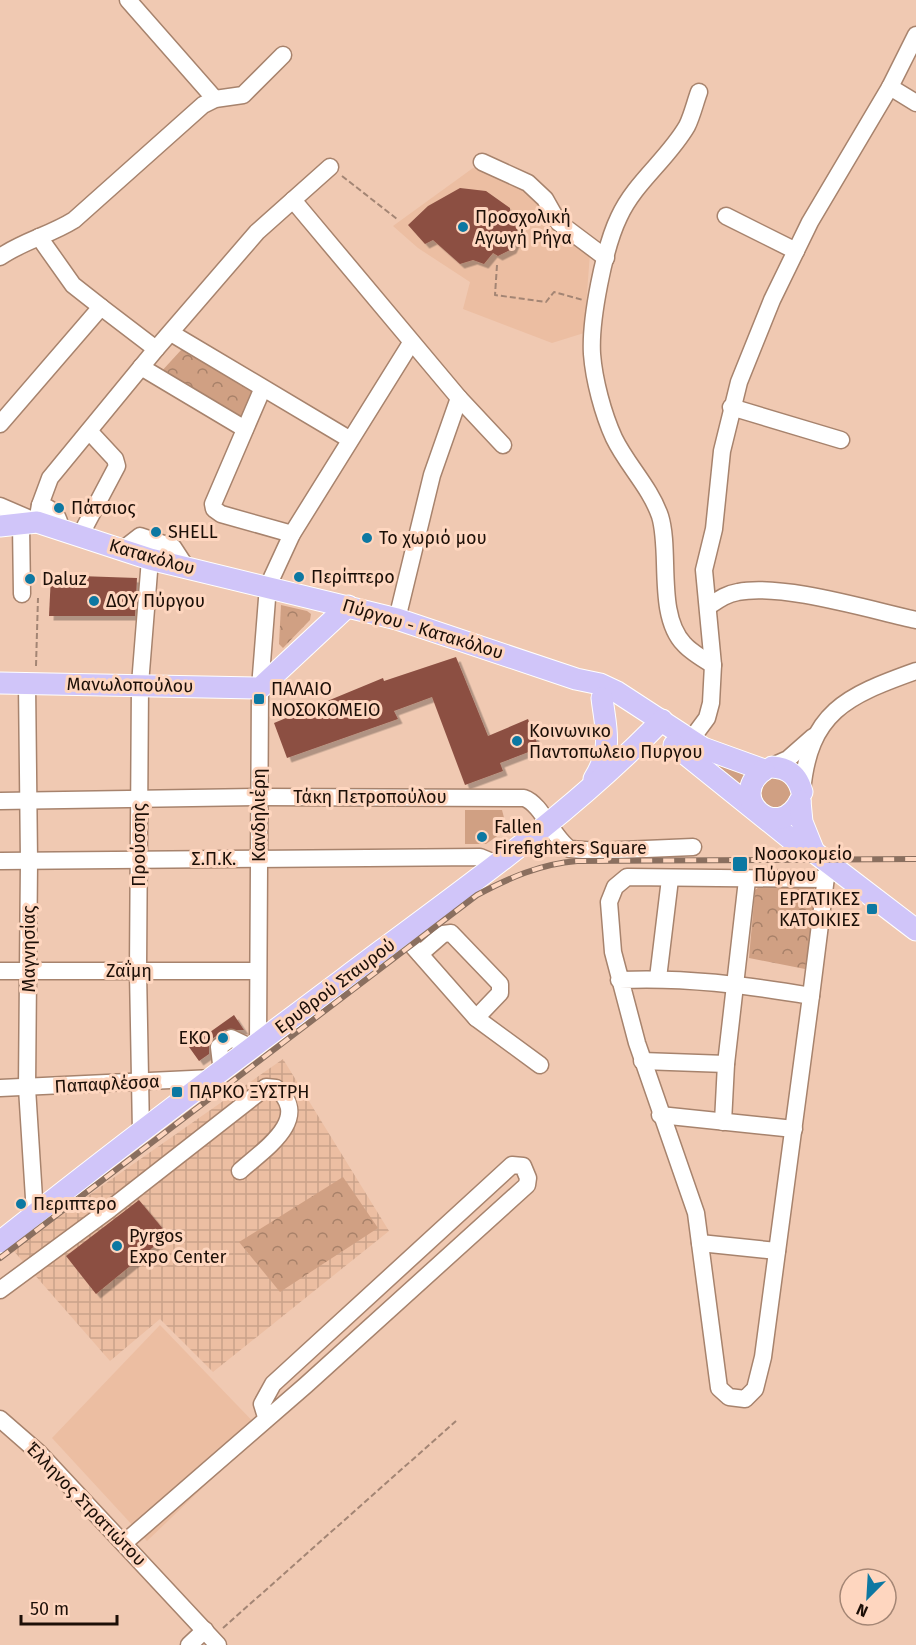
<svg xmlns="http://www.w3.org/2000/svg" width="916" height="1645" font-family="'Fira Sans',sans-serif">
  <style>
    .built { fill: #ecbea2 }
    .industrial { fill: url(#industrial-grid) }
    .green { fill: #d0a083 }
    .forest { fill: url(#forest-crowns) }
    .building { fill: #8c5043; filter: url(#shadow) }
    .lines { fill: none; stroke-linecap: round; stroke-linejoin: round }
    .minor-casing { stroke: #a7836d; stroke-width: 19 }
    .major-casing { stroke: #fff; stroke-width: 23 }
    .path { stroke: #a38574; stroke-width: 2; stroke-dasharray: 6 3; stroke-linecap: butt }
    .minor { stroke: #fff; stroke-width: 16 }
    .major { stroke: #d0c5f9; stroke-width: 21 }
    .rail-casing { stroke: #8a6f5f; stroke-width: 6 }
    .rail { stroke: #fed6bf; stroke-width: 4; stroke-dasharray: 11; stroke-linecap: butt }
    .poi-dot { fill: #0d78a2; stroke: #fed6bf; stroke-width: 2 }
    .labels { text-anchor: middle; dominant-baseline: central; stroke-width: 6; stroke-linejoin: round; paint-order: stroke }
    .poi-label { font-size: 18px; fill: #1c0f07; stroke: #fed6bf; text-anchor: start }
    .street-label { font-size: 18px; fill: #1c0f07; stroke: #fed6bf }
  </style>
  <defs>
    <pattern id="industrial-grid" width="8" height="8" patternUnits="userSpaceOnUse" patternTransform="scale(1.5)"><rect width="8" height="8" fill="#ecbea2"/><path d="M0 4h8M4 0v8" fill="none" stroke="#caa28a"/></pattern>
    <pattern id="forest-crowns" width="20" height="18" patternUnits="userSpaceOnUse" patternTransform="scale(1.5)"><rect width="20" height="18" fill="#d0a083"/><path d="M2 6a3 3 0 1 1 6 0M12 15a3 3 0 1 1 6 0" fill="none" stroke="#a88169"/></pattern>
    <filter id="shadow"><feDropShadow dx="4.5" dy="4.5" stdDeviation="0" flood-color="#0004"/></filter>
  </defs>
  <rect width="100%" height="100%" fill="#f0c9b2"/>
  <g class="built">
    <path d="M 473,168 L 501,175 L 525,188 L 590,253 L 584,333 L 552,343 L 463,309 L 470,282 L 418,248 L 393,226 Z"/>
    <path d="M 160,1325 L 262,1431 L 147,1541 L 52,1438 Z"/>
  </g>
  <path class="industrial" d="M 283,1059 L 389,1231 L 213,1372 L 160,1319 L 110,1361 L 12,1249 Z"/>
  <g class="green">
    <path d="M 710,757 L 752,772 L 743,792 L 706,764 Z"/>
    <path d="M 775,773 L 795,787 L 791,806 L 766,811 L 756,790 Z"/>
    <path d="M 465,810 L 502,810 L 507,829 L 486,844 L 465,844 Z"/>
  </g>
  <g class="forest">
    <path d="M 182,349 L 256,394 L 241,422 L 160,373 Z"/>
    <path d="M 281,605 L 307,611 L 311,614 L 310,620 L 283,648 L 279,644 Z"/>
    <path d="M 763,884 L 812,885 L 818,895 L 805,969 L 749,958 L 755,890 Z"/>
    <path d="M 343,1177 L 378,1228 L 280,1292 L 239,1242 Z"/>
  </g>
  <g class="building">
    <path d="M 460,188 L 486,191 L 510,208 L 510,217 L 517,229 L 517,238 L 512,249 L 498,256 L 493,253 L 484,264 L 473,260 L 460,264 L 433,240 L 425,244 L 408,225 L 428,206 Z"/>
    <path d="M 51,575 L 137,578 L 135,616 L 49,616 Z"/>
    <path d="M 456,657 L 488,736 L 528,719 L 539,748 L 500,763 L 503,771 L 465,785 L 432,697 L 394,711 L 398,719 L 287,758 L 274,723 L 383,678 L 384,681 Z"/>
    <path d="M 234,1015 L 244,1030 L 225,1030 L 212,1039 L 209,1043 L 209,1054 L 199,1061 L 189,1047 Z"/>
    <path d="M 139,1200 L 168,1235 L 96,1294 L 66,1256 Z"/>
  </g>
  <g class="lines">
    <defs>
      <g id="minor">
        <path d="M 128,0 L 215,99"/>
        <path d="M 890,87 L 916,103"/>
        <path d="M 699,92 C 695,103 692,116 687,126 C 668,159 635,182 619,217 C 604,248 590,320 592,354 C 594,380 603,414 614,438 C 627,465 650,487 660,516 C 671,551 656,615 684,644 C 691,652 703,659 713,665"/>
        <path d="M 482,162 L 528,183 L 545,199 L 558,222 L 606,258"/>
        <path d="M 293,200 L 459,398 L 432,475 L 397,619"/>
        <path d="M 726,216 L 796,251"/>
        <path d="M 39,237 L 73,285 L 101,307"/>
        <path d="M 0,257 C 23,241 50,235 74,220 L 203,105 L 215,99 L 243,95 L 283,55"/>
        <path d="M 171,333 L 349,439"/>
        <path d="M 141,367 L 245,429"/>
        <path d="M 262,390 L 213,504 L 214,509 L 221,514 L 292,534"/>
        <path d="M 459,398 L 503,445"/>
        <path d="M 731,407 L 841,440"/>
        <path d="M 0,424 L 101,307 L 156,349"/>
        <path d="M 40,505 C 52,508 60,516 60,529"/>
        <path d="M 0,506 L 37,522 L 40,505 L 50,478 L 156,349 L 257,232 L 330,167"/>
        <path d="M 21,524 L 22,594"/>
        <path d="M 80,536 L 117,466 L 115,459 L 89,431"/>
        <path d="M 122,550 L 140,536 L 173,547 L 186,567"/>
        <path d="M 709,606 C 718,600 726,594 738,592 C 782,583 870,610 916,620"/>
        <path d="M 27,683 L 29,861 L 27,1088 L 35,1214"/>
        <path d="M 690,741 L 707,718 L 711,703 L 713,665 L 704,570 L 714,529 L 722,451 L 739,382 L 772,300 L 810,222 L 890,87 L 916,35"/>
        <path d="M 768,768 L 788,759 L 813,737"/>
        <path d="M 802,792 C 809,712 846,696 916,671"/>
        <path d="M 0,801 L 259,797 L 524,798 C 542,804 552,837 570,849 L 598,851 L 693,847"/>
        <path d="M 0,861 L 480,857 L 497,864"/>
        <path d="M 403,935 L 476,1018 L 540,1065"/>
        <path d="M 420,954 L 443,934 L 451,933 L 500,984 L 500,993 L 476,1018"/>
        <path d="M 0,971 L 257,971"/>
        <path d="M 658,978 L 670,879"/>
        <path d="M 619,980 C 684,977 746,985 811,996 L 763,1357 L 755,1389 L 745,1399 L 729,1397 L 719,1388 L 696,1213 L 637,1043 L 613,952 L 609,902 L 615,887 L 627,877 L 826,879"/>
        <path d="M 811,996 L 827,869"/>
        <path d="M 258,1043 L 260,688 L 268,586 L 292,534 L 411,343"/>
        <path d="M 642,1061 L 726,1064"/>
        <path d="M 222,1072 L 219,1047 L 231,1038 L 252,1048"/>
        <path d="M 0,1088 L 213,1078"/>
        <path d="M 660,1115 L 794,1129"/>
        <path d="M 723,1122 L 726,1064 L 747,880"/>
        <path d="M 141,1132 L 138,971 L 140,684 L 150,559"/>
        <path d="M 700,1243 L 777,1251"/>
        <path d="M 0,1290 L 110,1209 L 266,1087 L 276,1088 C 313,1119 263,1150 240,1171"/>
        <path d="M 0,1419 L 39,1453 L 218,1645"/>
        <path d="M 124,1543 L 306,1385 L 527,1185 L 528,1178 L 523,1166 L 512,1165 L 273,1384 L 262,1404 L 266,1417"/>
        <path d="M 189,1645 L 205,1630"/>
      </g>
      <g id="major">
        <path d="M 0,526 L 37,522 L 150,559 L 397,619 L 576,679 L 600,684 L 617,692 L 703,748 L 764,770"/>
        <path d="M 0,683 L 260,688 L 348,606"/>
        <path d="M 674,745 L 797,844 L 814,852 L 916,930"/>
        <path d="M 772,767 C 789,768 798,776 802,792"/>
        <path d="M 764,770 C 725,798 778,844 800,801"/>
        <path d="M 594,779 C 613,748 606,731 602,698"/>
        <path d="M 800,801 L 802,822 L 814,852"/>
        <path d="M 0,1242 C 125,1142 254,1046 382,950 C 479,878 578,807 662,720"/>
      </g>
    </defs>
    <use href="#minor" class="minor-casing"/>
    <use href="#major" class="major-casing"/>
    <g class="path">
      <path d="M 342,176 L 397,219"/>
      <path d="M 497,265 L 495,295 L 546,302 L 554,292 L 583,300"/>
      <path d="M 36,666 L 38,598"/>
      <path d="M 223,1628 L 456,1421"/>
    </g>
    <use href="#minor" class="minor"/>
    <use href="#major" class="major"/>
    <defs>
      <path id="rail" d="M 0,1258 L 477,895 C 509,878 540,864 577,861 L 916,859"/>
    </defs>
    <use href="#rail" class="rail-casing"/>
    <use href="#rail" class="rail"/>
  </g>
  <g class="poi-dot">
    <circle cx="463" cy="227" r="6"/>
    <circle cx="59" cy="508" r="6"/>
    <circle cx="156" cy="532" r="6"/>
    <circle cx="367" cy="538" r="6"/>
    <circle cx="299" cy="577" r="6"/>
    <circle cx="30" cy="579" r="6"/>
    <circle cx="94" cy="601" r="6"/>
    <rect x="253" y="693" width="12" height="12" rx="3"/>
    <circle cx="517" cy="741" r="6"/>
    <circle cx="482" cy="837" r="6"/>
    <rect x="732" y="856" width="16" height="16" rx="3"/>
    <rect x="866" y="903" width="12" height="12" rx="3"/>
    <circle cx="223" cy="1038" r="6"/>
    <rect x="171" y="1086" width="12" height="12" rx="3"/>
    <circle cx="21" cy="1204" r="6"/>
    <circle cx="117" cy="1246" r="6"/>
  </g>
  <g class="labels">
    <g class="poi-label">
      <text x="475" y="217">Προσχολική<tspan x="475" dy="21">Αγωγή Ρήγα</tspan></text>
      <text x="71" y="508">Πάτσιος</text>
      <text x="168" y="532">SHELL</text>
      <text x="379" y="538">Το χωριό μου</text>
      <text x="311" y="577">Περίπτερο</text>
      <text x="42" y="579">Daluz</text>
      <text x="106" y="601">ΔΟΥ Πύργου</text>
      <text x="271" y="689">ΠΑΛΑΙΟ<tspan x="271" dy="21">ΝΟΣΟΚΟΜΕΙΟ</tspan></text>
      <text x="529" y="731">Κοινωνικο<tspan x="529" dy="21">Παντοπωλειο Πυργου</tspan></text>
      <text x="494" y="827">Fallen<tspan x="494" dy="21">Firefighters Square</tspan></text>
      <text x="754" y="854">Νοσοκομείο<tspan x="754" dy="21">Πύργου</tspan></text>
      <text x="860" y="899" text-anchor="end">ΕΡΓΑΤΙΚΕΣ<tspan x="860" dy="21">ΚΑΤΟΙΚΙΕΣ</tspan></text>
      <text x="211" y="1038" text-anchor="end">EKO</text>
      <text x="189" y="1092">ΠΑΡΚΟ ΞΥΣΤΡΗ</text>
      <text x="33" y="1204">Περιπτερο</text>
      <text x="129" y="1236">Pyrgos<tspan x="129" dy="21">Expo Center</tspan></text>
    </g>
    <g class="street-label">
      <text transform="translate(152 557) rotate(16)">Κατακόλου</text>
      <text transform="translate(423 629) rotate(17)">Πύργου - Κατακόλου</text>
      <text transform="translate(130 685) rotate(1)">Μανωλοπούλου</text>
      <text x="370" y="797">Τάκη Πετροπούλου</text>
      <text transform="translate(259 815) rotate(-90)">Κανδηλιέρη</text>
      <text transform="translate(139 845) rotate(-90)">Προύσσης</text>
      <text x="214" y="859">Σ.Π.Κ.</text>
      <text transform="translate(29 949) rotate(-90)">Μαγνησίας</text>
      <text x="129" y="971">Ζαΐμη</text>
      <text transform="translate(335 986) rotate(-37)">Ερυθρού Σταυρού</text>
      <text transform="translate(107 1084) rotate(-3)">Παπαφλέσσα</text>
      <text transform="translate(86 1504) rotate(46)">Έλληνος Στρατιώτου</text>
    </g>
  </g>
  <g transform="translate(868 1597) rotate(204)"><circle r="28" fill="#fed6bf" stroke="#a48675" stroke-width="1.5"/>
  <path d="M0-4.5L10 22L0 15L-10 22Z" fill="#0d78a2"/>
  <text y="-9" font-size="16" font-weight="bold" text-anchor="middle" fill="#1c0f07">N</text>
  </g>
  <path d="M21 1615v9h96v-9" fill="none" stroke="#1c0f07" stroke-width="3"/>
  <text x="30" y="1615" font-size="18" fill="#1c0f07" stroke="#fed6bf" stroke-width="4.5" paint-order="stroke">50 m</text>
</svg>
